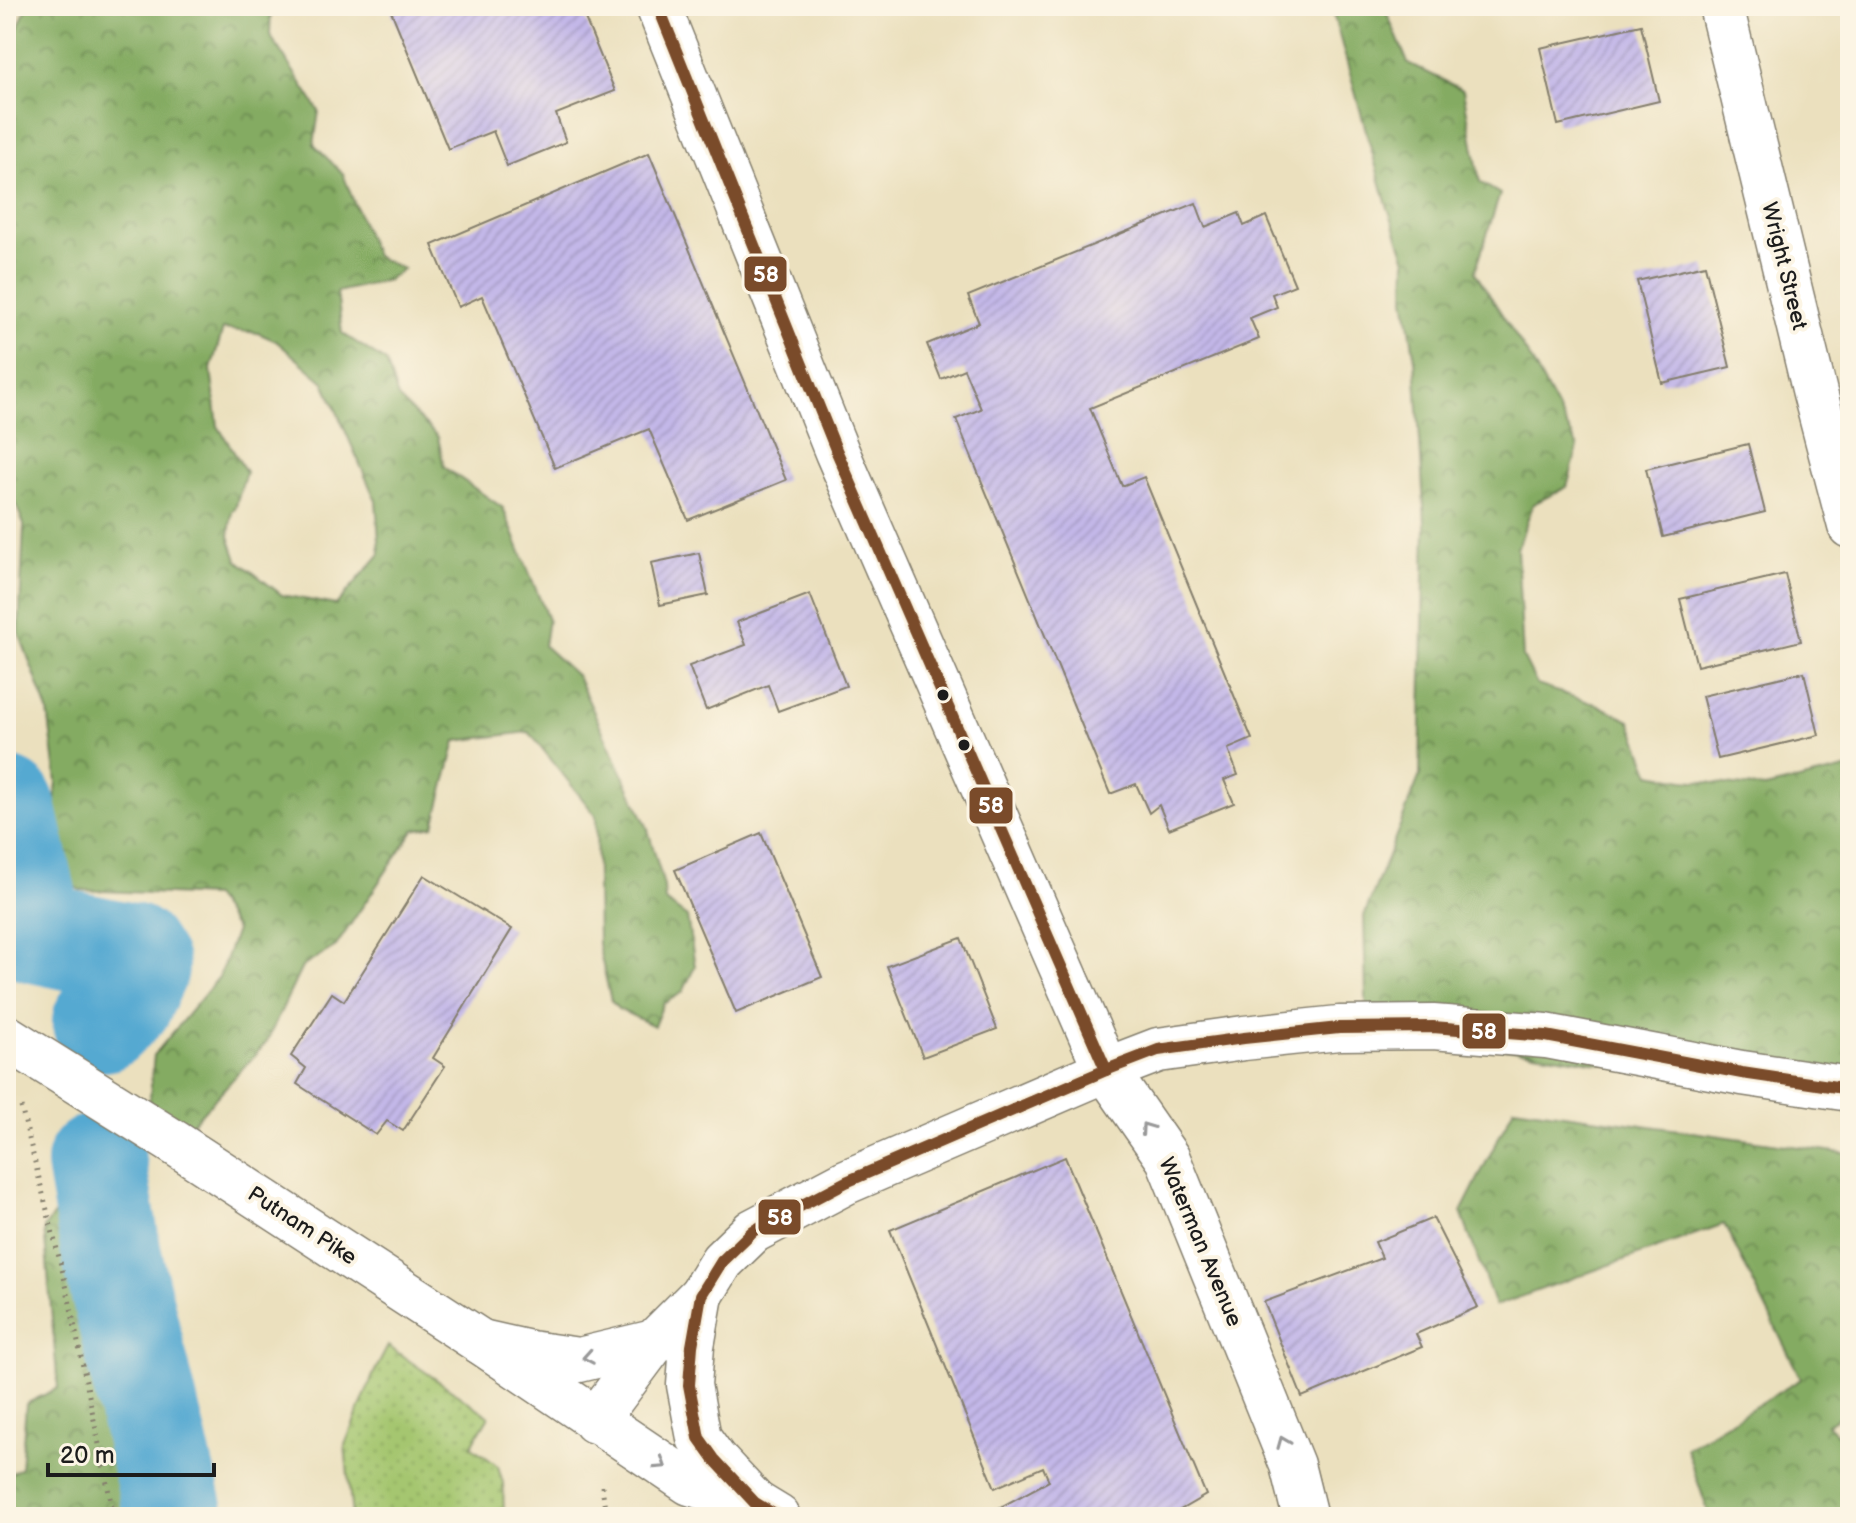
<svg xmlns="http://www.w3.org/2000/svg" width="1856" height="1523" font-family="'Balsamiq Sans',sans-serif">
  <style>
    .grass { fill: url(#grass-dots); stroke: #607146; stroke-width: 2 }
    .forest { fill: url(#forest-crowns); stroke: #50643f; stroke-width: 2; fill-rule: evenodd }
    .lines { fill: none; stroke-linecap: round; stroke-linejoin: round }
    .river { stroke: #55a9d1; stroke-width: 100 }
    .building { fill: url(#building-hatch) }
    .minor-casing { stroke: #847e6d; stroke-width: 47 }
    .secondary-casing { stroke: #847e6d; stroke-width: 47 }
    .primary-casing { stroke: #847e6d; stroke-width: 47 }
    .path { stroke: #847e6d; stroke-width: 5; stroke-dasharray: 2 6; stroke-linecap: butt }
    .minor { stroke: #fff; stroke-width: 44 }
    .secondary { stroke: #fff; stroke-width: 44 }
    .primary { stroke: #fff; stroke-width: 44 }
    .bus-1-casing { stroke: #fcf5e5; stroke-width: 18 }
    .bus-1 { stroke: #7a4b2a; stroke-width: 12 }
    .oneway { stroke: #999 }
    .bus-dot { fill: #1c1c1c; stroke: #fcf5e5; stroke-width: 3 }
    .labels { text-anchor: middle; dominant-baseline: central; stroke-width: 8; stroke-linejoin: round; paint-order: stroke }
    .street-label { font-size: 22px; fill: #1c1c1c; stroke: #fcf5e5 }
    .line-badge { stroke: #fcf5e5; stroke-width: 3 }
    .badge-label { font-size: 22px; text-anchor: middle; font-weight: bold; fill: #fff }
  </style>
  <defs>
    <pattern id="grass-dots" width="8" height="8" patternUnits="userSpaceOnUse" patternTransform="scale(2)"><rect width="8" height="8" fill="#a5c66f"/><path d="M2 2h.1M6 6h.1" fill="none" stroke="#8daa60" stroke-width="1.8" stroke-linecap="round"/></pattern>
    <pattern id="forest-crowns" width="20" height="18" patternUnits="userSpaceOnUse" patternTransform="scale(2)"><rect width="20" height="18" fill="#84ab62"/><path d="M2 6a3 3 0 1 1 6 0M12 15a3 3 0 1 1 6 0" fill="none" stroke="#6b8a50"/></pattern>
    <pattern id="building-hatch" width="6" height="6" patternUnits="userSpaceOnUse" patternTransform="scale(2)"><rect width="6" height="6" fill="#c3b7e8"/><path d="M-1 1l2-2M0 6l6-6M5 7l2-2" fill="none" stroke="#a79dc6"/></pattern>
  </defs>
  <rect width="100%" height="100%" fill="#fcf5e5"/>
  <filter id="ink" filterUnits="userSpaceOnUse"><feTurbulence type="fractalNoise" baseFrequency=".0125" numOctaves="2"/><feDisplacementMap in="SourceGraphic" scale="16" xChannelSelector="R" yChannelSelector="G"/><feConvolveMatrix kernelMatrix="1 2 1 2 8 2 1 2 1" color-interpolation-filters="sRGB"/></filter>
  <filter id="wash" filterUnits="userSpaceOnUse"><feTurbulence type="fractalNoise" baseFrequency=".006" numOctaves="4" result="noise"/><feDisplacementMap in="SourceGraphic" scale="32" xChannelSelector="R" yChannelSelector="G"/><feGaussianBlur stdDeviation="1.8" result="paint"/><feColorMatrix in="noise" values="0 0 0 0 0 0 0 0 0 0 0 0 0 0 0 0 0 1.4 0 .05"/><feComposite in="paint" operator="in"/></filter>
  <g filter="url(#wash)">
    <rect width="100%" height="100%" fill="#ebe0be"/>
    <path class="grass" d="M 388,1346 L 489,1416 L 471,1446 L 498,1466 L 503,1483 L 504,1517 L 352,1517 L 345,1445 L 374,1373 Z"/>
    <g class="forest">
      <path d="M 27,6 L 271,6 L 270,35 L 319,111 L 314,145 L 343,174 L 375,256 L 403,269 L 388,280 L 337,292 L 342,333 L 386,362 L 398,398 L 438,437 L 444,467 L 503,508 L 548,619 L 544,646 L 577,676 L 647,826 L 664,886 L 665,901 L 687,917 L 695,966 L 683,992 L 663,1004 L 654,1026 L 618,1009 L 611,1001 L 598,944 L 596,816 L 529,732 L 456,741 L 434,826 L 414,830 L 336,946 L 302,967 L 266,1043 L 179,1138 L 148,1116 L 154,1055 L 219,977 L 236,930 L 213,896 L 80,890 L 47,870 L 57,782 L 48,711 L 19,633 L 24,525 L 6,479 L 6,57 ZM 223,329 L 258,333 L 276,341 L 324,382 L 376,501 L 380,554 L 336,605 L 282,595 L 237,560 L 229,536 L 232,511 L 235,509 L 246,472 L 218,426 L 211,369 Z"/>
      <path d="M 1331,6 L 1384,6 L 1408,63 L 1463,90 L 1480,182 L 1500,194 L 1475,272 L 1533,363 L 1578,447 L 1567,487 L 1533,504 L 1517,549 L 1523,657 L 1537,685 L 1598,705 L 1630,721 L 1651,774 L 1684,780 L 1765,788 L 1850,768 L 1850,1102 L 1477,1044 L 1367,1036 L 1364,916 L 1420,775 L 1425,524 L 1415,360 L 1405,298 L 1406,260 L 1386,202 Z"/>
      <path d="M 1514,1107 L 1850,1154 L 1850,1411 L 1827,1424 L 1850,1446 L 1850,1517 L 1710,1517 L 1686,1448 L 1801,1379 L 1724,1224 L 1495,1306 L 1461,1212 Z"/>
      <path d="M 100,1157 L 103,1166 L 117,1292 L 131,1356 L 156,1517 L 14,1517 L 6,1497 L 6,1476 L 21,1468 L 26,1404 L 58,1388 L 44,1228 L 88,1169 Z"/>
    </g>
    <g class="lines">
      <g class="river">
        <path d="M 6,807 L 35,933 L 130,953 L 139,967 L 124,1000 L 102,1022"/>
        <path d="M 96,1163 L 112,1256 L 175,1517"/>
      </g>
    </g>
    <g id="blocks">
      <g class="building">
        <path d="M 389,6 L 580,6 L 615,91 L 556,114 L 566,142 L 507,166 L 493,131 L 448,149 Z"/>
        <path d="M 1641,25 L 1659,101 L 1558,125 L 1540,48 Z"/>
        <path d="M 649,153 L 786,480 L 688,520 L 649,429 L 555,468 L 482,296 L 458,307 L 432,245 Z"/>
        <path d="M 1196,203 L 1205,227 L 1239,213 L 1244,226 L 1266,216 L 1295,285 L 1272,294 L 1277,307 L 1250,318 L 1259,339 L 1090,408 L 1122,486 L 1144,477 L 1252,739 L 1228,749 L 1238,775 L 1224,780 L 1234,803 L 1169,829 L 1159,805 L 1149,813 L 1136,784 L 1110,794 L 956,419 L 981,409 L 964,369 L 941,379 L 927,344 L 979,323 L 968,296 Z"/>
        <path d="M 1705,265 L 1730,367 L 1662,383 L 1637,281 Z"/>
        <path d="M 1748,444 L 1765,512 L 1663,537 L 1646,469 Z"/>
        <path d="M 699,553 L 708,595 L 660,605 L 651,563 Z"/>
        <path d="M 1785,574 L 1801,641 L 1697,666 L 1680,599 Z"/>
        <path d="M 810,594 L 846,686 L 778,711 L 768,685 L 706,710 L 689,666 L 746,645 L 737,622 Z"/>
        <path d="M 1804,672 L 1819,735 L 1718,759 L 1702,696 Z"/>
        <path d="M 761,833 L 822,977 L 736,1013 L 675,870 Z"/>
        <path d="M 424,875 L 512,929 L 433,1058 L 445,1066 L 403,1131 L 387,1121 L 376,1135 L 297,1084 L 306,1068 L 291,1056 L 332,993 L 344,1001 Z"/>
        <path d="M 961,938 L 997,1029 L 923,1057 L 887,966 Z"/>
        <path d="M 1065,1157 L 1206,1495 L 1168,1517 L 982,1517 L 1049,1481 L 1043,1467 L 995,1488 L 890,1230 Z"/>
        <path d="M 1433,1218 L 1478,1307 L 1416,1334 L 1422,1347 L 1302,1397 L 1264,1302 L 1382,1258 L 1375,1242 Z"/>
      </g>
    </g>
  </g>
  <g filter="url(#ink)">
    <use href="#blocks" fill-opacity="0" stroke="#847e6d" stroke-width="2"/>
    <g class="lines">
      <defs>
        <path id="minor" d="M 1721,6 L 1815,393 L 1850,526"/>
        <path id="secondary" d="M 658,6 L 837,452 L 1106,1070 L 1168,1159 L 1292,1465 L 1305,1517"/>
        <g id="primary">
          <path d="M 6,1037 L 175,1143 L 481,1342 L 690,1483 L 755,1503 L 778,1517"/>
          <path d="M 701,1295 L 692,1346 L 689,1385 L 699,1438 L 714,1459 L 754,1502"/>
          <path d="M 481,1342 L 530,1353 L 579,1360 L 654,1342 L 701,1295 L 722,1261 L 753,1231 L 846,1182 L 1106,1070 L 1158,1050 L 1244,1038 L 1339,1028 L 1433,1027 L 1546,1036 L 1742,1073 L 1850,1089"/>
          <path d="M 595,1421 L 654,1342"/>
        </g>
      </defs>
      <use href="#minor" class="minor-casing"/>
      <use href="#secondary" class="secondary-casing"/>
      <use href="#primary" class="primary-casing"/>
      <g class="path">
        <path d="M 21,1107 L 67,1289 L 114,1517"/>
        <path d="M 602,1486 L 606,1517"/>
      </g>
      <use href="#minor" class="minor"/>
      <use href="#secondary" class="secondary"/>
      <use href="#primary" class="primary"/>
      <defs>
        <g id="bus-1">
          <path d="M 658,6 L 837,452 L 1106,1070"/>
          <path d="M 778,1517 L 755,1503 L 714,1459 L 699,1438 L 689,1385 L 692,1346 L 701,1295 L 722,1261 L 753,1231 L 846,1182 L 1106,1070 L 1158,1050 L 1244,1038 L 1339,1028 L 1433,1027 L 1546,1036 L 1742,1073 L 1850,1089"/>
        </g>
      </defs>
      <use href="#bus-1" class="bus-1-casing"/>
      <use href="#bus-1" class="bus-1"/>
    </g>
    <defs><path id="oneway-chevron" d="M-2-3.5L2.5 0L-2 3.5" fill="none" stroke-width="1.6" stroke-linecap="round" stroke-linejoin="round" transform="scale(2)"/></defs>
    <g class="oneway">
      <use href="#oneway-chevron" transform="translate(1146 1128) rotate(-125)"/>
      <use href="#oneway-chevron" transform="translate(588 1357) rotate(170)"/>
      <use href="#oneway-chevron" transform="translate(1283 1442) rotate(-112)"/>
      <use href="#oneway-chevron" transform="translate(661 1464) rotate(33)"/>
    </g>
  </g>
  <g class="bus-dot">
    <circle cx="943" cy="695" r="7"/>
    <circle cx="964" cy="745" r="7"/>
  </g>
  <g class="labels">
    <g class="street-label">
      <text transform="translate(1784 266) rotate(76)">Wright Street</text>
      <text transform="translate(302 1226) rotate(33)">Putnam Pike</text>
      <text transform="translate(1200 1242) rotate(67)">Waterman Avenue</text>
    </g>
  </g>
  <g class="line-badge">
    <rect x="743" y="255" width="45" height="38" rx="8" fill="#7a4b2a"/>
    <rect x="968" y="786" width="46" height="39" rx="8" fill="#7a4b2a"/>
    <rect x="1461" y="1012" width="46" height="38" rx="8" fill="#7a4b2a"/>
    <rect x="757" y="1198" width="45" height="38" rx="8" fill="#7a4b2a"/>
  </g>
  <g class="badge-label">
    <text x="766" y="282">58</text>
    <text x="991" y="813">58</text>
    <text x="1484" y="1039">58</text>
    <text x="780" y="1225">58</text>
  </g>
  <rect width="1856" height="1523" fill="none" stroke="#fcf5e5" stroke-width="32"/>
  <path d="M48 1463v12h166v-12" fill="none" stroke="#1c1c1c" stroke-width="4"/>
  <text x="60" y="1463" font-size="24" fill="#1c1c1c" stroke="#fcf5e5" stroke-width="6" paint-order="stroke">20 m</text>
</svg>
